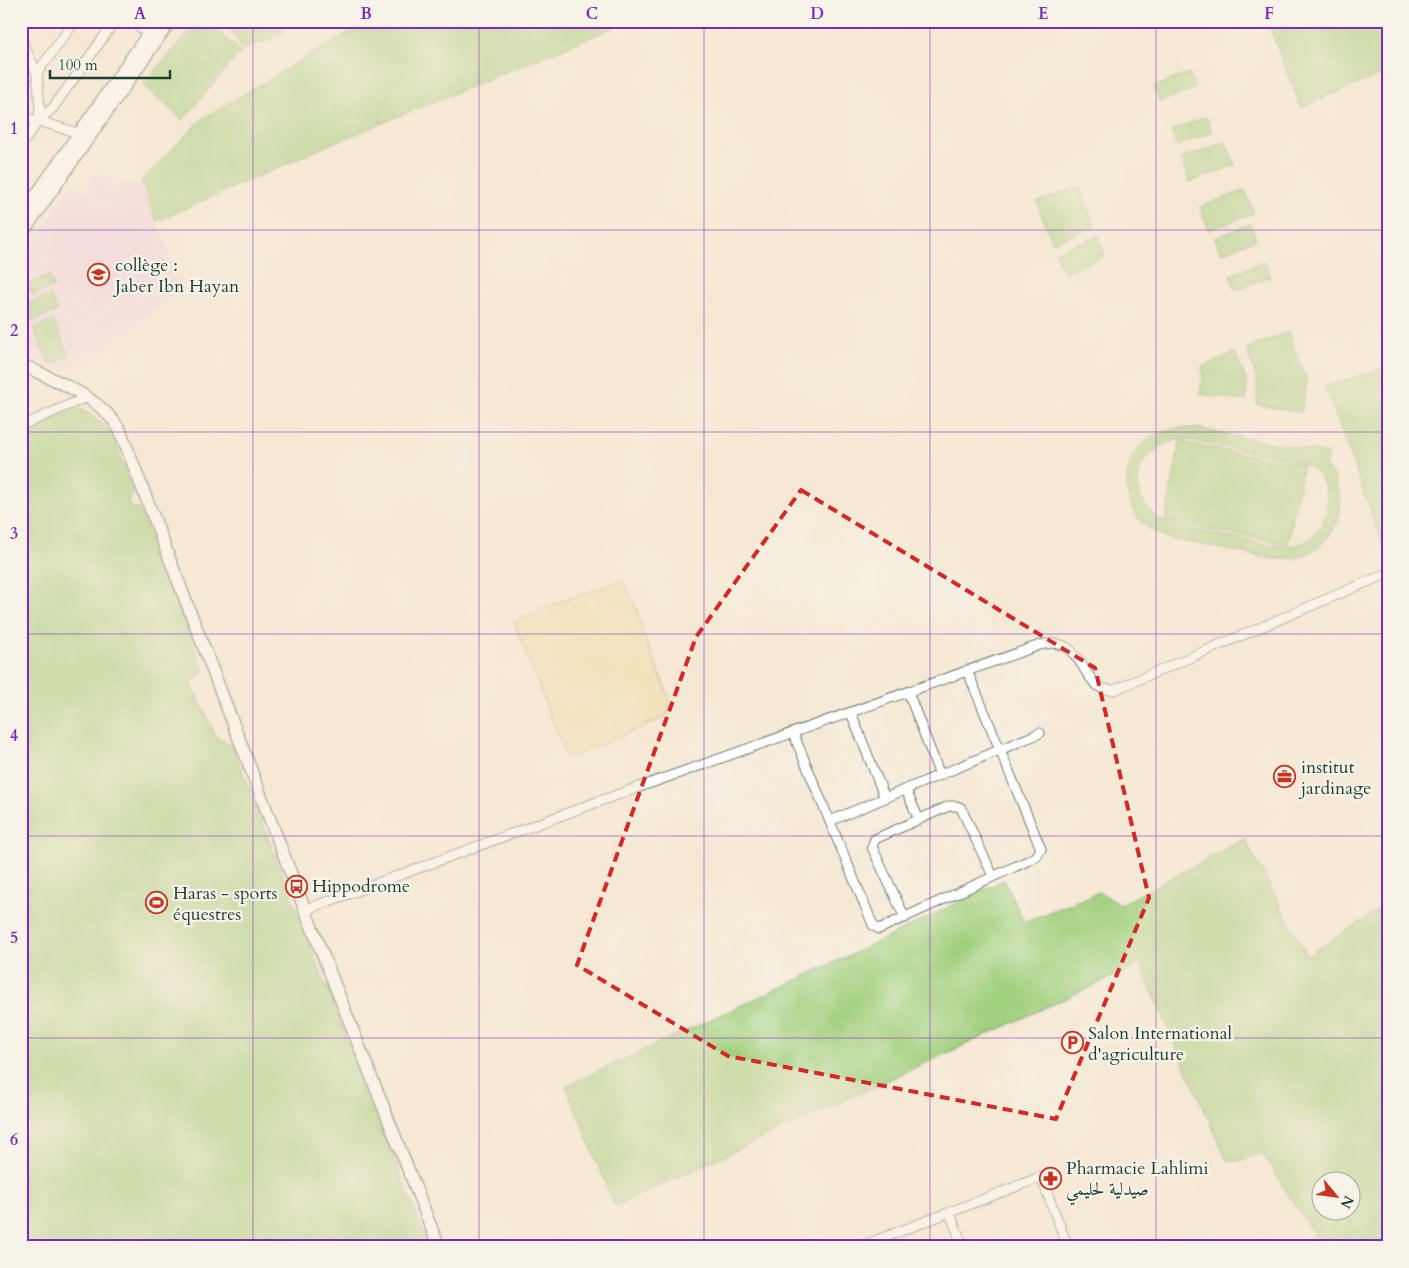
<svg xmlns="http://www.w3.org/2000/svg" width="1409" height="1268" font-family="Cardo,Amiri,serif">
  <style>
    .built { fill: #f1d0e3 }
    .green { fill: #a1d07e; stroke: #608659; fill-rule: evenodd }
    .sand { fill: #eeda9e; stroke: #868c69 }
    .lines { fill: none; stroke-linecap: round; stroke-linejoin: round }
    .minor-casing { stroke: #6a796c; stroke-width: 11 }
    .major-casing { stroke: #6a796c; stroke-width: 14 }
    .minor { stroke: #fff; stroke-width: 9 }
    .major { stroke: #fff; stroke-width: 11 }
    .marked { fill: none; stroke: #d62828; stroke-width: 4; stroke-dasharray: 10 6; stroke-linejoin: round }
    .grid { fill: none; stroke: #7b2cbf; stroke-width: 1; stroke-opacity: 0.55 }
    .labels { text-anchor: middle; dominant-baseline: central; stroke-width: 4.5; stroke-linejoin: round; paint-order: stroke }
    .poi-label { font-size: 18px; fill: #1f3d34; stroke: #f7f3e8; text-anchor: start }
    .neatline { fill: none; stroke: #7b2cbf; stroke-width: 2 }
    .grid-label { font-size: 16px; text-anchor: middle; font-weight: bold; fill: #7b2cbf }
  </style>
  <rect width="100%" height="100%" fill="#f7f3e8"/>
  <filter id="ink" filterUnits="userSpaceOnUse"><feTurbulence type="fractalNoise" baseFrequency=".02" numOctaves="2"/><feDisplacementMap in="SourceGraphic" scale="10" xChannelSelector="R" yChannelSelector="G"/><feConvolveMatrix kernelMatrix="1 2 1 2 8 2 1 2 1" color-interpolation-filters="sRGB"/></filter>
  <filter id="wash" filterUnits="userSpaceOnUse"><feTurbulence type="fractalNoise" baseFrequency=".0096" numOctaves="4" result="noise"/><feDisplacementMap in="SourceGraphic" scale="20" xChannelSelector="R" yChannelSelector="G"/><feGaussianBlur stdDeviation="1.12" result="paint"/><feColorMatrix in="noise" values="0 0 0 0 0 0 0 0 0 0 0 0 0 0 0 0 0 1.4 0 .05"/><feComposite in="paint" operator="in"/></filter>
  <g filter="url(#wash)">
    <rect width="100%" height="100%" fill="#f5e8d4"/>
    <path class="built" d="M 96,173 L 137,185 L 140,181 L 183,288 L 70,376 L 33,359 L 21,343 L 21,261 L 73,185 L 84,192 Z"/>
    <g class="green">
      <path d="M 197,21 L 205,21 L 241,51 L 183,120 L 143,86 Z"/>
      <path d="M 225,21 L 280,21 L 285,31 L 263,43 L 261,40 L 243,50 Z"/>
      <path d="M 368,21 L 629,21 L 326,146 L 157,221 L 141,181 L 202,119 Z"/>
      <path d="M 1290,21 L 1388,21 L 1388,72 L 1301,107 L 1270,29 Z"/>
      <path d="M 1189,73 L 1195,88 L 1160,102 L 1154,87 Z"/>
      <path d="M 1206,117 L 1212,132 L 1177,146 L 1171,131 Z"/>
      <path d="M 1226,142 L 1235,165 L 1190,182 L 1181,159 Z"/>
      <path d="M 1080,186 L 1095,227 L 1052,242 L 1037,202 Z"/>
      <path d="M 1245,190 L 1254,213 L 1209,230 L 1200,207 Z"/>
      <path d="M 1250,224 L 1256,239 L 1221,253 L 1215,238 Z"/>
      <path d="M 1098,236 L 1105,256 L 1063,272 L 1055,252 Z"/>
      <path d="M 1265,261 L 1271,276 L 1236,290 L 1230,275 Z"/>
      <path d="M 49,275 L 54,286 L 33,295 L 28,284 Z"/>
      <path d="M 50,295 L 57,311 L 30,322 L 23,306 Z"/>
      <path d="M 53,320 L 69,356 L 50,365 L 34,329 Z"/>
      <path d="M 1288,332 L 1307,381 L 1301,413 L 1257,404 C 1260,381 1254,370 1246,349 Z"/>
      <path d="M 1235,353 L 1247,382 L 1246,401 L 1200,394 L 1203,375 L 1202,367 Z"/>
      <path d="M 1388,367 L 1388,552 L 1386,553 L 1325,386 Z"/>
      <path d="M 80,408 L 95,418 L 113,434 L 134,495 L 128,500 L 130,507 L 139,509 L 204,671 L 191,683 L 217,738 L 232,745 L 355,1061 L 429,1247 L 21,1247 L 21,432 Z"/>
      <path d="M 1183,428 L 1195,428 L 1328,454 L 1325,465 C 1332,474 1337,482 1339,493 C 1346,521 1325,549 1299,557 C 1290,560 1281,559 1272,559 C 1249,554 1227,550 1204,545 C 1187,542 1168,540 1153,531 C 1128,516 1122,486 1131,460 C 1139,439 1162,430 1183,428 ZM 1176,440 L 1190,440 L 1292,460 C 1301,463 1310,466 1316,473 C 1336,494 1329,530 1303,543 C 1294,547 1285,546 1276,546 L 1173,526 C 1125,508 1127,454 1176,440 Z"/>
      <path d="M 1180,442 L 1303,465 L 1288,544 L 1165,522 Z"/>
      <path d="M 1245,839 L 1307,956 L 1388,904 L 1388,1247 L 1322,1247 L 1262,1153 L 1238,1161 L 1227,1161 L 1140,964 L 615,1206 L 566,1086 L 853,954 L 1004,880 L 1024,922 L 1100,892 L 1120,905 ZM 1322,1180 L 1352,1180 L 1352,1210 L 1322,1210 Z"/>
    </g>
    <path class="sand" d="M 620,581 L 624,583 L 637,610 L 643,634 L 669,697 L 670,709 L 666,716 L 661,719 L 569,758 L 566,756 L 514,622 L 551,605 Z"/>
  </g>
  <g filter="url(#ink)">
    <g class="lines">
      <defs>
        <g id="minor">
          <path d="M 131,21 L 149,34"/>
          <path d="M 21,39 L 37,73 L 40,107 L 39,120 L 21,145"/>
          <path d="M 37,73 L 75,21"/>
          <path d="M 21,116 L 85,135"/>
          <path d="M 39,120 L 53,108 L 115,21"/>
          <path d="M 21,426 L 87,397"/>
          <path d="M 908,692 L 940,775"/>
          <path d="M 851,713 L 885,798"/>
          <path d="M 793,733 L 873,925 L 879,929 L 1036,857 L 1041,849 L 967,670"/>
          <path d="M 906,790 L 919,820"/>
          <path d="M 830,821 L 1040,733"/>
          <path d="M 305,910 L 600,801 L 1040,645 C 1086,632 1079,693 1114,690 L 1388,573"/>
          <path d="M 905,918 L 872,847 L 875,839 L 949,806 L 957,806 L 961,808 L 993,876"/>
          <path d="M 950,1213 L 963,1247"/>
          <path d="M 859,1247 L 1041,1177 L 1068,1247"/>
        </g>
        <g id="major">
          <path d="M 21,217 L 157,21"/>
          <path d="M 21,235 L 170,21"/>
          <path d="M 21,364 C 56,382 99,395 120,430 L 305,910 L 439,1247"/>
        </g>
      </defs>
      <use href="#minor" class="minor-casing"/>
      <use href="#major" class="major-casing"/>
      <use href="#minor" class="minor"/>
      <use href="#major" class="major"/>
    </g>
  </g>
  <path d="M0 0H1409V1268H0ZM 801,490 L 1095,668 L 1149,898 L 1056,1119 L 728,1056 L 577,965 L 696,637 Z" fill="#f5e8d4" fill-opacity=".55" fill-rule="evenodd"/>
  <path class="marked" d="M 801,490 L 1095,668 L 1149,898 L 1056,1119 L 728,1056 L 577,965 L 696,637 Z"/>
  <path class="grid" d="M 253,21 L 253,1247M 479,21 L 479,1247M 704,21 L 704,1247M 930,21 L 930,1247M 1156,21 L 1156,1247M 21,230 L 1388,230M 21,432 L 1388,432M 21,634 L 1388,634M 21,836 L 1388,836M 21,1038 L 1388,1038"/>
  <defs>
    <symbol id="university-ring" viewBox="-11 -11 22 22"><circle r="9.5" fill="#f7f3e8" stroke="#c8321e" stroke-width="1.5"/><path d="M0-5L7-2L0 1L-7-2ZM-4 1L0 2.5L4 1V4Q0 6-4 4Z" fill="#c8321e"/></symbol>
    <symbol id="office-ring" viewBox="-11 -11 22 22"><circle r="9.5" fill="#f7f3e8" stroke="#c8321e" stroke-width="1.5"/><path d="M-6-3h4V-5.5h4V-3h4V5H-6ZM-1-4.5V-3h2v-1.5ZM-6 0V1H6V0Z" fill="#c8321e"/></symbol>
    <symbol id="bus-ring" viewBox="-11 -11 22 22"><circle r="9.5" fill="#f7f3e8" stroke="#c8321e" stroke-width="1.5"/><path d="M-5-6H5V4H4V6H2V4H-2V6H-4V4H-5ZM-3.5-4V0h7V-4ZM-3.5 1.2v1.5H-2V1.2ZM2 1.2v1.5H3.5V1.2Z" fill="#c8321e"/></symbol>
    <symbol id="stadium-ring" viewBox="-11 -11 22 22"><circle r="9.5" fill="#f7f3e8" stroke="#c8321e" stroke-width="1.5"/><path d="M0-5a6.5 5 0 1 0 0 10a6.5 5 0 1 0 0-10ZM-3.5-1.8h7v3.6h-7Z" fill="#c8321e"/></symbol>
    <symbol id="parking-ring" viewBox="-11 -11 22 22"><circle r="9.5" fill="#f7f3e8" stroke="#c8321e" stroke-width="1.5"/><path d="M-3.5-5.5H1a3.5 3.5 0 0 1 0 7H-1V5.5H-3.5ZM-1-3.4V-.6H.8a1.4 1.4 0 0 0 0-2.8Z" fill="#c8321e"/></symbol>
    <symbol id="pharmacy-ring" viewBox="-11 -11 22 22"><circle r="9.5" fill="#f7f3e8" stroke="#c8321e" stroke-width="1.5"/><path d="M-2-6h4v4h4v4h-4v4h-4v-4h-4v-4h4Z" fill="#c8321e"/></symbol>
  </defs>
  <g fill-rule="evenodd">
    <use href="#university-ring" x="86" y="262" width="25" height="25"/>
    <use href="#office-ring" x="1272" y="764" width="25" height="25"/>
    <use href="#bus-ring" x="284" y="874" width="25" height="25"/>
    <use href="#stadium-ring" x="144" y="890" width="25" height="25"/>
    <use href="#parking-ring" x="1060" y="1030" width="25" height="25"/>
    <use href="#pharmacy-ring" x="1038" y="1166" width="25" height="25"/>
  </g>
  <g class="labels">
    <g class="poi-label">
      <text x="115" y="265">collège :<tspan x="115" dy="21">Jaber Ibn Hayan</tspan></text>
      <text x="1301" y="767">institut<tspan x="1301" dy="21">jardinage</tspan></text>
      <text x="312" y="886">Hippodrome</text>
      <text x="173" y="893">Haras - sports<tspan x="173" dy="21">équestres</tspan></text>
      <text x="1088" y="1033">Salon International<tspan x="1088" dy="21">d'agriculture</tspan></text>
      <text x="1066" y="1168">Pharmacie Lahlimi<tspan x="1066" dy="21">صيدلية لحليمي</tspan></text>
    </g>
  </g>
  <rect width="1409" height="1268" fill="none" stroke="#f7f3e8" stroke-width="55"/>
  <g transform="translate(1336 1196) rotate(119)"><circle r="24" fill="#f7f3e8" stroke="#a1aaa0"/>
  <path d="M0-4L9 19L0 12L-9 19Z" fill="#c8321e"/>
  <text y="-8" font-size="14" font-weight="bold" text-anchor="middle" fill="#1f3d34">N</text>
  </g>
  <path d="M50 70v8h120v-8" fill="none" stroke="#1f3d34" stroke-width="2.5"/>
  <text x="58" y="70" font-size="15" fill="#1f3d34" stroke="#f7f3e8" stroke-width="4" paint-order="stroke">100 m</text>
  <rect x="28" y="28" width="1354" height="1212" class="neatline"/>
  <g class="grid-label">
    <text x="140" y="19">A</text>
    <text x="366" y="19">B</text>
    <text x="592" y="19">C</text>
    <text x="817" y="19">D</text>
    <text x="1043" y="19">E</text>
    <text x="1269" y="19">F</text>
    <text x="14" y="134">1</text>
    <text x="14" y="336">2</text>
    <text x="14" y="539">3</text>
    <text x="14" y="741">4</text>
    <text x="14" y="943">5</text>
    <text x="14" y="1145">6</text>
  </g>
</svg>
